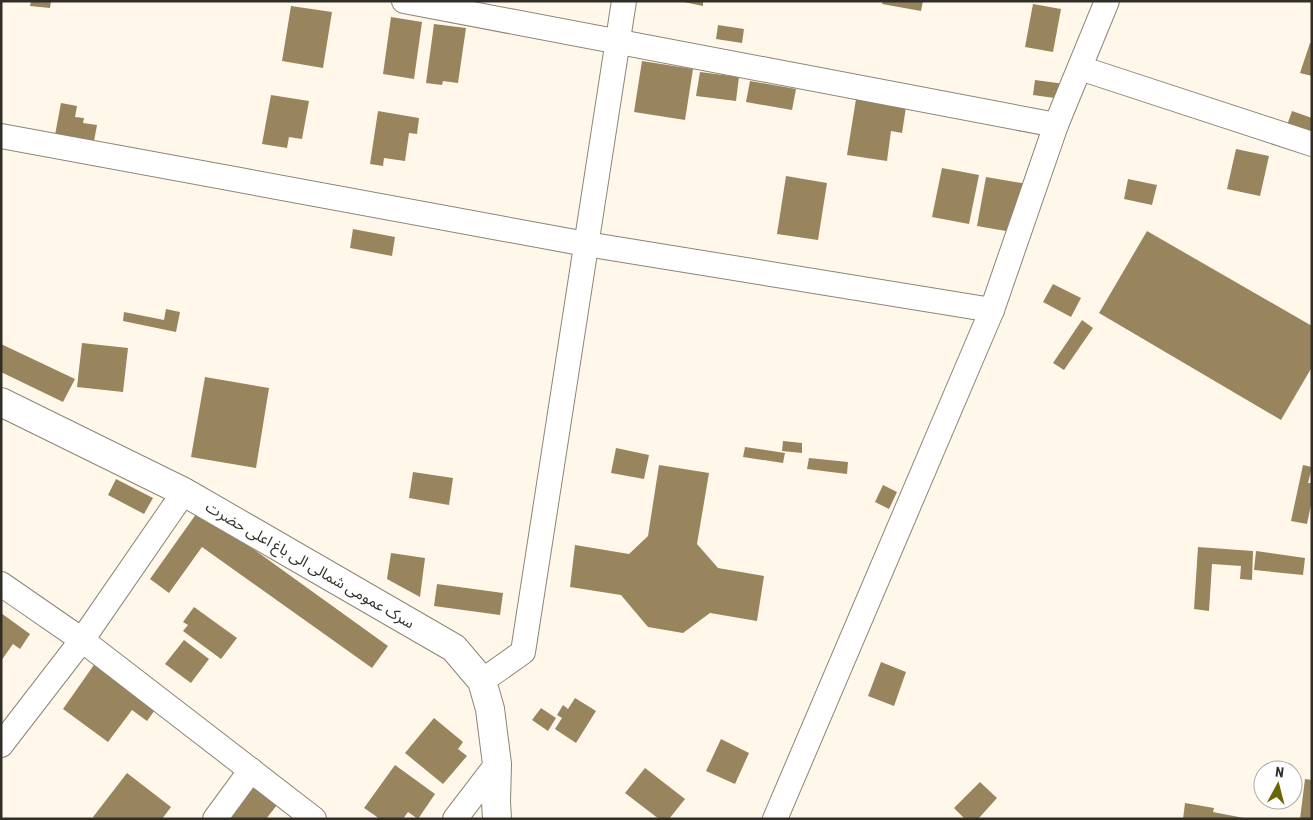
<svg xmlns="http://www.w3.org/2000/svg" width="1313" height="820" font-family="'Roboto Condensed','Noto Sans Arabic',sans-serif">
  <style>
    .building { fill: #98855e }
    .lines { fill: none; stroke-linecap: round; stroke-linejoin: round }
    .minor-casing { stroke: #8d8576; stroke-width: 26 }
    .tertiary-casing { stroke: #8d8576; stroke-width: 30 }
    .minor { stroke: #fff; stroke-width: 24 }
    .tertiary { stroke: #fff; stroke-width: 28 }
    .labels { text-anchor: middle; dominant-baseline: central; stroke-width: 4.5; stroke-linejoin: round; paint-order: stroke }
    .street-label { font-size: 15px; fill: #312e28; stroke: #fff }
  </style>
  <rect width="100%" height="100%" fill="#fff8ea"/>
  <g class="building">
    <path d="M 31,1 L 51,1 L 50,8 L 30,6 Z"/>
    <path d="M 684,1 L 703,1 L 703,6 L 684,2 Z"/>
    <path d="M 883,1 L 923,1 L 921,11 L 882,4 Z"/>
    <path d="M 1033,4 L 1061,9 L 1053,52 L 1025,47 Z"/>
    <path d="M 291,6 L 332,12 L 323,68 L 282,61 Z"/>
    <path d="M 391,17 L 422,22 L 414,79 L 383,74 Z"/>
    <path d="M 434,24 L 466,28 L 458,83 L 443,81 L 442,85 L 426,83 Z"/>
    <path d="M 718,25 L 744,29 L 742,43 L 716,39 Z"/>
    <path d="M 1310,43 L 1312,43 L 1312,76 L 1300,73 Z"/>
    <path d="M 642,61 L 693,69 L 685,120 L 634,112 Z"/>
    <path d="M 700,72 L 739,77 L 736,101 L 696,96 Z"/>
    <path d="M 1035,80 L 1065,84 L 1062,99 L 1033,95 Z"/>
    <path d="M 750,81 L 796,89 L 792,110 L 746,102 Z"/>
    <path d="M 271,95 L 309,101 L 302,139 L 289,137 L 287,148 L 262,144 Z"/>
    <path d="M 856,99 L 906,107 L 902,133 L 891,131 L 887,161 L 847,155 Z"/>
    <path d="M 61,103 L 77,106 L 75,117 L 84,118 L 83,123 L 97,125 L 94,141 L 55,135 Z"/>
    <path d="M 378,111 L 419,118 L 417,134 L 409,133 L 405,161 L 384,158 L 383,166 L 370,164 Z"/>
    <path d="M 1292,111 L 1312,118 L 1312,136 L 1286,128 Z"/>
    <path d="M 1236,149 L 1269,156 L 1260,196 L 1227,189 Z"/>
    <path d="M 942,168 L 979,175 L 969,224 L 932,217 Z"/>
    <path d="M 786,176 L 827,183 L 818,240 L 777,234 Z"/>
    <path d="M 986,177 L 1027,184 L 1023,207 L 1006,231 L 977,226 Z"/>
    <path d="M 1128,179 L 1157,185 L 1152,205 L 1124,199 Z"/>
    <path d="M 353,229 L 395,237 L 392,256 L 350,248 Z"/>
    <path d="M 1147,231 L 1312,326 L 1312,367 L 1281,420 L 1099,313 Z"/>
    <path d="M 1053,284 L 1081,298 L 1071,317 L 1043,302 Z"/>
    <path d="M 166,309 L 180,312 L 176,332 L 123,321 L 124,312 L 164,320 Z"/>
    <path d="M 1082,320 L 1093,328 L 1064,370 L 1053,363 Z"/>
    <path d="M 82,343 L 128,348 L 123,392 L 77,387 Z"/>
    <path d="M 1,344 L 75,379 L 63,402 L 1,372 Z"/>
    <path d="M 205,377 L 269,388 L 256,468 L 191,457 Z"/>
    <path d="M 783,441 L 802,443 L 802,453 L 782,451 Z"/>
    <path d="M 745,447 L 785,453 L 783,463 L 743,457 Z"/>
    <path d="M 616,448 L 649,455 L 644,479 L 611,473 Z"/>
    <path d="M 809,458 L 848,462 L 847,474 L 807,469 Z"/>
    <path d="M 659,465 L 709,473 L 697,544 L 718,568 L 764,576 L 757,621 L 710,613 L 683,633 L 648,627 L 621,595 L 570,587 L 575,545 L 629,554 L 648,536 Z"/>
    <path d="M 1303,465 L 1312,467 L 1308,483 L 1312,483 L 1312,500 L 1307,524 L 1291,521 Z"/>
    <path d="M 413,472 L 453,478 L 449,505 L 409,498 Z"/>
    <path d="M 116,479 L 153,498 L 144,514 L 108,495 Z"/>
    <path d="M 883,485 L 897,492 L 889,509 L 875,502 Z"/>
    <path d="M 199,510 L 388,646 L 372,668 L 202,547 L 169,593 L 150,579 Z"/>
    <path d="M 1198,547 L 1253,551 L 1252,580 L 1240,579 L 1241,566 L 1212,564 L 1209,611 L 1194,609 Z"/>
    <path d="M 1256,551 L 1305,558 L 1303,575 L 1254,570 Z"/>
    <path d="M 391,553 L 425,558 L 420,597 L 387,579 Z"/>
    <path d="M 437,584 L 503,593 L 500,615 L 434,606 Z"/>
    <path d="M 194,607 L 237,638 L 221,659 L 183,631 L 188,625 L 183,622 Z"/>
    <path d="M 1,613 L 30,634 L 20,649 L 13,644 L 1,661 Z"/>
    <path d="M 184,640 L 209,659 L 191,683 L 165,664 Z"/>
    <path d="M 96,662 L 157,707 L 147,721 L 132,710 L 108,742 L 63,709 Z"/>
    <path d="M 881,662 L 906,672 L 894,706 L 868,696 Z"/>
    <path d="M 575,698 L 596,711 L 576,743 L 555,729 L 562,718 L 557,715 L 563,705 L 568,709 Z"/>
    <path d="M 541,708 L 556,718 L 548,731 L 532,720 Z"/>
    <path d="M 434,718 L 463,742 L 458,749 L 467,756 L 443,784 L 405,753 Z"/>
    <path d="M 721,739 L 749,753 L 735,784 L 706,771 Z"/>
    <path d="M 395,765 L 435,794 L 418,819 L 408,812 L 403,819 L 380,819 L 364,808 Z"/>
    <path d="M 645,768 L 685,799 L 669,819 L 659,819 L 625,793 Z"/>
    <path d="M 127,773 L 171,807 L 162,819 L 96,819 L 93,817 Z"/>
    <path d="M 1305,779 L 1312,780 L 1312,819 L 1300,819 Z"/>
    <path d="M 980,782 L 997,798 L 979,818 L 980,819 L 965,819 L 954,808 Z"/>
    <path d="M 255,786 L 277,805 L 266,819 L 228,819 Z"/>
    <path d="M 1185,803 L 1214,808 L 1213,812 L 1244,818 L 1244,819 L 1183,819 Z"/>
  </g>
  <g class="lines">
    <defs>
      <g id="minor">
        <path d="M 404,1 L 1056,125"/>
        <path d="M 1080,68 L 1312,144"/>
        <path d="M 1,136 L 586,244 L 992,310"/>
        <path d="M 1,584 L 82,640 L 314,819"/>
        <path d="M 482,681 L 523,652 L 624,1"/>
        <path d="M 1,745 L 82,640 L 184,492"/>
        <path d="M 215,819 L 251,770"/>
        <path d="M 455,819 L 497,764"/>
        <path d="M 775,819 L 992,310 L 1056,125 L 1107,1"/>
      </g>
      <path id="tertiary" d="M 1,402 L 184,492 L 454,648 L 482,681 L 490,709 L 497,764 L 496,802 L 497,819"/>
    </defs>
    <use href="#minor" class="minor-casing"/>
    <use href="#tertiary" class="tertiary-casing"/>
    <use href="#minor" class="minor"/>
    <use href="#tertiary" class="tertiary"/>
  </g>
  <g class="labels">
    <g class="street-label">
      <text transform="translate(310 565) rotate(30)">سرک عمومی شمالی الی باغ اعلی حضرت</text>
    </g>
  </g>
  <rect width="1313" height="820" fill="none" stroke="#312e28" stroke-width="5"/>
  <g transform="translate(1278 785) rotate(7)"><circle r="24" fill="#ffffff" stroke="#adaba9"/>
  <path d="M0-4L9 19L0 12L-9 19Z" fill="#696701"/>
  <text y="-8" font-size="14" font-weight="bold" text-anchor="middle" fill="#312e28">N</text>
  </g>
</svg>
